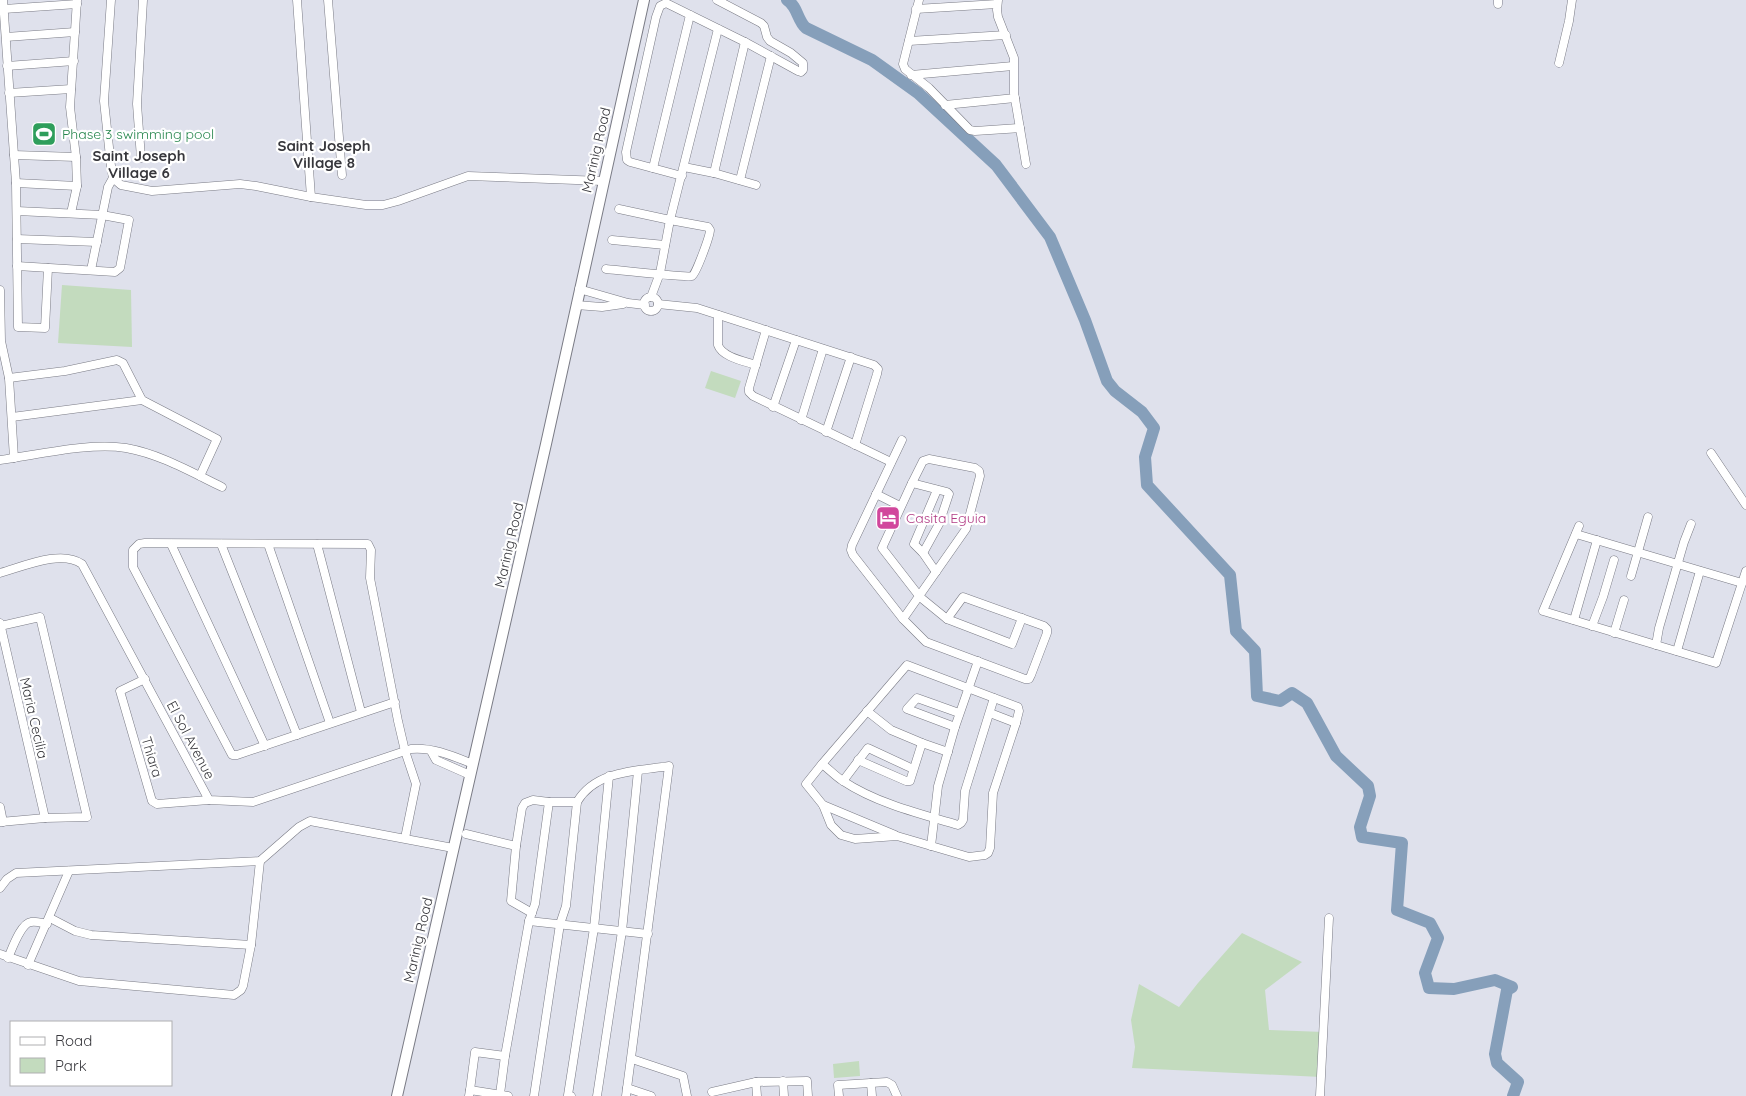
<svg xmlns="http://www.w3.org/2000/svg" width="1746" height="1096" font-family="Quicksand,sans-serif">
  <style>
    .green { fill: #c3dbbe }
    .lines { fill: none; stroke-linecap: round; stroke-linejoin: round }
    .river { stroke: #869fba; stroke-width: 12 }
    .minor-casing { stroke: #7a7b85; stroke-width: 9 }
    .tertiary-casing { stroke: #7a7b85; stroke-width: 12 }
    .minor { stroke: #fff; stroke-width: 8 }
    .tertiary { stroke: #fff; stroke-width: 10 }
    .labels { text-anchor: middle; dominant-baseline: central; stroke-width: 4.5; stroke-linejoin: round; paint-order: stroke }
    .leisure-label { font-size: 14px; fill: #27864d; stroke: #fff; text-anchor: start }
    .street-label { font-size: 14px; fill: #37373c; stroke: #fff }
    .hotel-label { font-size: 14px; fill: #b23c85; stroke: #fff; text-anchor: start }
    .neighbourhood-label { font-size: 15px; font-weight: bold; fill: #37373c; stroke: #fff }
  </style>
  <rect width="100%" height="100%" fill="#dfe1ec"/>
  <g class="green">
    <path d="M 62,285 L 131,290 L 132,347 L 58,343 Z"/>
    <path d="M 711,371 L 741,381 L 735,398 L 705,388 Z"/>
    <path d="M 1242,933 L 1302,962 L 1265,990 L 1269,1030 L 1324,1032 L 1321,1077 L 1132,1068 L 1135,1047 L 1131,1020 L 1139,984 L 1179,1007 L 1198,983 Z"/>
    <path d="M 859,1061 L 860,1076 L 834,1078 L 833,1064 Z"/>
  </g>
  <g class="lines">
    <path class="river" d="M 787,0 C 798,7 797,20 806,28 L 872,60 L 918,93 L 996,165 L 1050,237 L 1085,320 L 1107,381 L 1115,391 L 1142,412 L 1154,428 L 1145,457 L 1147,485 L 1230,575 L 1236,631 L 1255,651 L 1257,696 L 1280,701 L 1292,693 L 1307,703 L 1336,756 L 1368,786 L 1370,796 L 1360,827 L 1362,837 L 1402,843 L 1397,910 L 1430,923 L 1438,938 L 1425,973 L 1429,988 L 1454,989 L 1495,980 L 1512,987 L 1507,990 L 1495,1054 L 1497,1063 L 1518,1082 L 1513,1096"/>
    <defs>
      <g id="minor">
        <path d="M 3,0 L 16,183 L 18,327 L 45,328 L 48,268"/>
        <path d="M 111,0 L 104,101 L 111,166 L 113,178 L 121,185 L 152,191 L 240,184 L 256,186 L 311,197 L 366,205 L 383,205 L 398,201 L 468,176 L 603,181"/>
        <path d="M 297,0 L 311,197"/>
        <path d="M 328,0 L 342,175"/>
        <path d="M 919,0 L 903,64 L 905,69 L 929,88 L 970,130 L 975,131 L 1020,128"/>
        <path d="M 998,0 L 997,10 L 998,17 L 1014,58 L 1014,93 L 1026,164"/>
        <path d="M 1498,4 L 1498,0"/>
        <path d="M 4,9 L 77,4"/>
        <path d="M 916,9 L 997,4"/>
        <path d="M 6,37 L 75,32"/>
        <path d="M 909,41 L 1006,35"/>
        <path d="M 1559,63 L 1569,21 L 1572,0"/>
        <path d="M 7,66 L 74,61"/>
        <path d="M 911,75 L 1013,66"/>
        <path d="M 9,93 L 71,89"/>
        <path d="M 945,105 L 1015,98"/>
        <path d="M 14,155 L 76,157"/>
        <path d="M 141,158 L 137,104 L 143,0"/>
        <path d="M 684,167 L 714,173 L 756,185"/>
        <path d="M 653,168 L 690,15"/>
        <path d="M 714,173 L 745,42"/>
        <path d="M 682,176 L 630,162 L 627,160 L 626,152 L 656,17 L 660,6 L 666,3 L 745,42 L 798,71 L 801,72 L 803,70 L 803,63 L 791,53 L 770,41 L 767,37 L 764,26 L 761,23 L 717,0"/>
        <path d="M 740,180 L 771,56"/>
        <path d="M 16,183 L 77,186"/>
        <path d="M 619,209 L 670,220 L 718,29"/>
        <path d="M 17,211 L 102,215 L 129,220 L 120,268 L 115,272 L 17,266"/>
        <path d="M 71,213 L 77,186 L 76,157 L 70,107 L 77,0"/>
        <path d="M 17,239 L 97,242"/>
        <path d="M 612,240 L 665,245"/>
        <path d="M 606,269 C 617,270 687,278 692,276 C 696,274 710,236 710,230 L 708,227 L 670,220 L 660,273 L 651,297"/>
        <path d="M 91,270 L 108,187 L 113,178"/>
        <path d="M 579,289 L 628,303 L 645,305"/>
        <path d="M 0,290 L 1,341 L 9,378 L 14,458"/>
        <circle cx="651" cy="304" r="7"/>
        <path d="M 658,304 L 697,308 L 874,365 L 878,369 L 877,374 L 855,445"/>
        <path d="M 576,305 L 602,307 L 623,304"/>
        <path d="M 718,315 L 718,345 C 722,357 744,361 756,365"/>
        <path d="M 766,330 L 749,388 L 749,392 L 753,396 L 891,462"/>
        <path d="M 9,378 L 65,371 L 117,360 L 123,363 L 142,400 L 217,439 L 200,476"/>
        <path d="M 773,407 L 796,340"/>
        <path d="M 12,417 L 142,400"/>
        <path d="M 801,420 L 823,349"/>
        <path d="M 826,432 L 851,357"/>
        <path d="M 902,440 L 852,545 L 851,550 L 853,555 L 903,619 L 926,642 L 1025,679 L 1029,679 L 1031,675 L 1047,633 L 1047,629 L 1044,626 L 963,597 L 947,619"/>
        <path d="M 1711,453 L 1746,505"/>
        <path d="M 0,460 C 37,455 90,442 126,448 C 160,454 191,472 222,487"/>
        <path d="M 912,483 L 947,492 L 949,494 L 939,524 L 923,553"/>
        <path d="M 876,494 L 900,506"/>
        <path d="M 1579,526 L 1543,611 L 1716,663 L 1746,571"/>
        <path d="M 1576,534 L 1742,583"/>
        <path d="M 171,544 L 265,746"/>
        <path d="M 221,544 L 297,735"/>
        <path d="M 268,544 L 330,723"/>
        <path d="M 317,544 L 361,712"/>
        <path d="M 936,572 L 923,553 L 914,544 L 937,490"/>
        <path d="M 0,573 C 22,567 61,549 82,564 L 209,800 L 253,802 L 411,749 C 433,747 453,756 473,764"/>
        <path d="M 1631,576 L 1648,517"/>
        <path d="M 903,619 L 966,529 L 980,476 L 979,471 L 975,468 L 929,459 L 923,461 L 912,483 L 882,548 L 920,597 L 947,619 L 1012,644 L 1022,618"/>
        <path d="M 1574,620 L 1597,540"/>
        <path d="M 0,623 L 45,818"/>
        <path d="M 0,626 L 40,617 L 87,817 L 45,818 L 0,822"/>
        <path d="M 1592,626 L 1603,597 L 1614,560"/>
        <path d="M 1614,633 L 1624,600"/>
        <path d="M 1656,645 L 1659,628 L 1684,542 L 1691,524"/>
        <path d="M 1677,651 L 1700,571"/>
        <path d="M 907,665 L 1018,707 L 1019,711 L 1016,723 L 993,793 L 990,848 L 988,853 L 985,855 L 969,857 L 897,836 L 855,839 L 841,835 L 831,825 L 823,805 L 806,784 L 822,764 Z"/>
        <path d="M 145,679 L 120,691 L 152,801 L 157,804 L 209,800"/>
        <path d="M 395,702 L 237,755 L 232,755 L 133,567 L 133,550 L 139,544 L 145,543 L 368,544 L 371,550 L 370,578 L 398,721 L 405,751 L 416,784 L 405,838"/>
        <path d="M 867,711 L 891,730 L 922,743"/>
        <path d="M 990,713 L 1016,723"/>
        <path d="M 955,727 L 907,709 L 917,698 L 959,713"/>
        <path d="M 431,751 L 436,760 L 470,775"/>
        <path d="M 858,760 L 906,781 L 910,781 L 922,743 L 948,752"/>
        <path d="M 822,764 C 829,769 835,776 843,781 C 876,803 920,814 958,825 L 961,823 L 963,820 L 965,791 L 994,698"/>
        <path d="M 843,781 L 868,748 L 913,769"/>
        <path d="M 823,805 L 895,835"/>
        <path d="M 0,807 L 3,822"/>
        <path d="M 466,834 L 516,846"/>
        <path d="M 931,846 L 938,786 L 955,727 L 978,661"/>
        <path d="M 0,888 L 7,879 L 16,873 L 260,861 L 299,827 L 310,821 L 453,848"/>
        <path d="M 532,913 L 511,901 L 516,846 L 522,808 L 525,803 L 533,800 L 549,802"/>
        <path d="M 50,918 L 75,931 L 91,935 L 251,945"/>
        <path d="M 529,921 L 535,904 L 549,802 L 577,802"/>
        <path d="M 0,954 L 79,981 L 234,995 L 241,990 L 243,986 L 251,945 L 260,861"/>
        <path d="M 8,958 C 12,949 21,923 31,922 C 36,921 42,923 47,924"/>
        <path d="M 28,965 L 69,871"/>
        <path d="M 505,1056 L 529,921 L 648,934"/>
        <path d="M 632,1059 L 683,1076 L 687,1096"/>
        <path d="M 783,1081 L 784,1096"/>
        <path d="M 756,1082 L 757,1096"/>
        <path d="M 871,1083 L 872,1096"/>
        <path d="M 627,1088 L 651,1096"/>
        <path d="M 470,1090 L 475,1052 L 505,1056 L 500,1094"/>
        <path d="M 712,1092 L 756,1082 L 807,1081 L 808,1096"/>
        <path d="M 469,1096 L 470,1090 L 508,1096"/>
        <path d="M 534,1096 L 560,924 L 566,906 L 577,802 C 596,770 637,771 669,766 L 626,1096"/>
        <path d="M 571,1096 L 568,1095 L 594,928 L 609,776"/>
        <path d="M 597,1096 L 622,931 L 638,771"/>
        <path d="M 839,1096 L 838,1085 L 887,1082 L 892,1085 L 897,1096"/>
        <path d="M 1320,1096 L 1329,918"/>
      </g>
      <path id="tertiary" d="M 397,1096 L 546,444 L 644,0"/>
    </defs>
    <use href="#minor" class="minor-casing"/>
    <use href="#tertiary" class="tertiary-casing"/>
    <use href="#minor" class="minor"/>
    <use href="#tertiary" class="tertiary"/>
  </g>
  <defs>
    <symbol id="stadium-square" viewBox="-11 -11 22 22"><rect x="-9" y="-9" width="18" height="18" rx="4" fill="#2e9e5b" stroke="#fff"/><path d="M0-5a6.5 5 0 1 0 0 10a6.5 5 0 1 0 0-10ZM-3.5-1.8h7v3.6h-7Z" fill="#fff"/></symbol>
    <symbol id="hotel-square" viewBox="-11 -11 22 22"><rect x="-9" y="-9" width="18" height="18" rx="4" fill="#d1479c" stroke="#fff"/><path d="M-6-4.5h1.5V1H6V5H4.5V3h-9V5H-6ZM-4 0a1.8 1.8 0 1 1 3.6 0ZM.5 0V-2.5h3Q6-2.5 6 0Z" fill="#fff"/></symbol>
  </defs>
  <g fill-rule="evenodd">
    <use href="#stadium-square" x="30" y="120" width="28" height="28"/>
    <use href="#hotel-square" x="874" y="504" width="28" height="28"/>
  </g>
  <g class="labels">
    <g class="leisure-label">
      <text x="62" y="134">Phase 3 swimming pool</text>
    </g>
    <g class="street-label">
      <text transform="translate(596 150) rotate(-77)">Marinig Road</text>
      <text transform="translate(509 545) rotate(-77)">Marinig Road</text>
      <text transform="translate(34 718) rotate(77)">Maria Cecilia</text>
      <text transform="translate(191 740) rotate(62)">El Sol Avenue</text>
      <text transform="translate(152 757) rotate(73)">Thiara</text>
      <text transform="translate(418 940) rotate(-77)">Marinig Road</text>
    </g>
    <g class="hotel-label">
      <text x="906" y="518">Casita Eguia</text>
    </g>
    <g class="neighbourhood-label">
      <text x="324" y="145">Saint Joseph<tspan x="324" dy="17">Village 8</tspan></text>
      <text x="139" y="155">Saint Joseph<tspan x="139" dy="17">Village 6</tspan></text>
    </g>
  </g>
  <rect x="10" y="1021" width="162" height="65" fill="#ffffff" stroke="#afafb1"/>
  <rect x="20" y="1037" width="25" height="8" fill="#ffffff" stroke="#afafb1"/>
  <text x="55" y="1046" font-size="15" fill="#37373c">Road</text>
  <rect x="20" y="1058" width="25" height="15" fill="#c3dbbe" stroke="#afafb1"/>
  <text x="55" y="1071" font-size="15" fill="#37373c">Park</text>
</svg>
